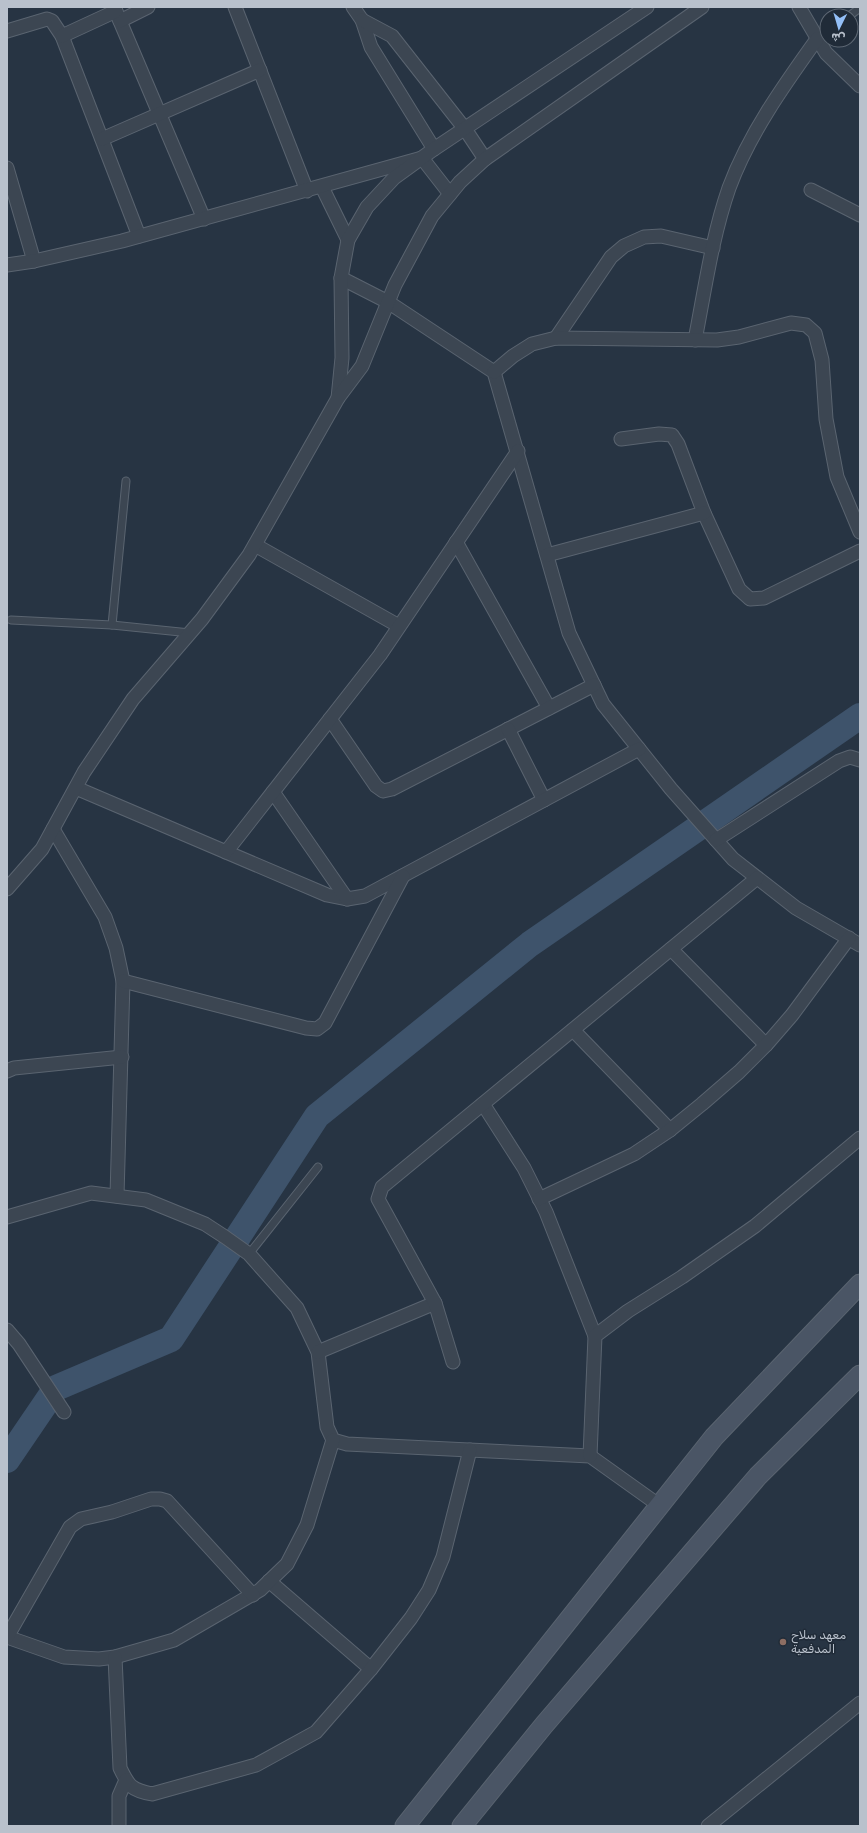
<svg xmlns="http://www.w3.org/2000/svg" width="867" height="1833" font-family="Rubik,Cairo,sans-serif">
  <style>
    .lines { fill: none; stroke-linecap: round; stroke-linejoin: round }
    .river { stroke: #3e536b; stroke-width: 26 }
    .lane-casing { stroke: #5a6470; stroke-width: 9 }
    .street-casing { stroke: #5a6470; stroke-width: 15 }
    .secondary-casing { stroke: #5a6470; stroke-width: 21 }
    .lane { stroke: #3c4652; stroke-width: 7 }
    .street { stroke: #3c4652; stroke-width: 13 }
    .secondary { stroke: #4a5565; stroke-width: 19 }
    .education-dot { fill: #8d6e63; stroke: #202b38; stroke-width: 1.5 }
    .labels { text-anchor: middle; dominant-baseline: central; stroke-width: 3; stroke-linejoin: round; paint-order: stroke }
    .poi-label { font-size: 12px; fill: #b9c1cc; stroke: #202b38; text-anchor: start }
  </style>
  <rect width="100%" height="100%" fill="#273443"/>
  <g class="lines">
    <path class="river" d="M 7,1460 L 56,1388 L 171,1339 L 317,1116 L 530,944 L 860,716"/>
    <defs>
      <g id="lane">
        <path d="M 849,16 L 860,8"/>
        <path d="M 817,39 L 827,32"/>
        <path d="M 11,620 L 112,625 L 190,633"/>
        <path d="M 112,625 L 126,481"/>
        <path d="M 249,1254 L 318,1167"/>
      </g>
      <g id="street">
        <path d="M 114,7 L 204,219"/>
        <path d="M 235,7 L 307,191"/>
        <path d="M 353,7 L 362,20 L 371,47 L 434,149"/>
        <path d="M 799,7 L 826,53 L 860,86"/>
        <path d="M 362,20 L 392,36 L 465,129 L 485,159"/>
        <path d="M 120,21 L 148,7"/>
        <path d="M 7,31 L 47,19 L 52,21 L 62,36 L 139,236"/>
        <path d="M 62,36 L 116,11"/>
        <path d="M 102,139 L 260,70"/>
        <path d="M 7,168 L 34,261"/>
        <path d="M 322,187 L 348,240"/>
        <path d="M 811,190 L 860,215"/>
        <path d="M 7,265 L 34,261 L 122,241 L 422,158 L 450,194"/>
        <path d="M 341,278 L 388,302 L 494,372 L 569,633 L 603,704 L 671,789 L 733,859 L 796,908 L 860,945"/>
        <path d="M 556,338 L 611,257 L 624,246 L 644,237 L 661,236 L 713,248"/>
        <path d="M 695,340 C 705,289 712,237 729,188 C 749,134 784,85 817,39"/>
        <path d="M 494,372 L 513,356 L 532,344 L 556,338 L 717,340 L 739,337 L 791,323 L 806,325 L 815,333 L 822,360 L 826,419 L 837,477 L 860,532"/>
        <path d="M 338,398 L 342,358 L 341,278 L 348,240 L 367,207 L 394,178 L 434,149 L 647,7"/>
        <path d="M 621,439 L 659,434 L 672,435 L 678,444 L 704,513 L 739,589 L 750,599 L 764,598 L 860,551"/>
        <path d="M 456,542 L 549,708"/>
        <path d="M 255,545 L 399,626"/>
        <path d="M 547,555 L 704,513"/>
        <path d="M 330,719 L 376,786 L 383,791 L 392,789 L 594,685"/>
        <path d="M 508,729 L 544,800"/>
        <path d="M 76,788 L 327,895 L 347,899 L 365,896 L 639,749"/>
        <path d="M 273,792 L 347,899"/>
        <path d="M 53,829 L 105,917 L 116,948 L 123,981 L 117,1196"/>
        <path d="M 716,840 L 839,761 L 850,757 L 860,760"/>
        <path d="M 226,852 L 380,655 L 518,451"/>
        <path d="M 7,889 L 42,849 L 84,772 L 133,699 L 202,619 L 249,555 L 338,398 L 362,366 L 395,285 L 432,216 L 460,182 L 485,159 L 702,7"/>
        <path d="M 671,949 L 766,1045"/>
        <path d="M 123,981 L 306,1028 L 317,1029 L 325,1023 L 403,876"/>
        <path d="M 573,1030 L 670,1130"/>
        <path d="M 7,1071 L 14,1068 L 122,1057"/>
        <path d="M 483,1104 L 524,1168 L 546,1212 L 595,1336"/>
        <path d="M 539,1199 L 634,1154 L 670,1130 L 702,1104 L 739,1072 L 766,1045 L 792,1015 L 849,938"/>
        <path d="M 7,1217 L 91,1193 L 146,1200 L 205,1224 L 225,1237 L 249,1254 L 297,1308 L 318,1352 L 327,1427 L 333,1440 L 347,1444 L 590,1456 L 660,1506"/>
        <path d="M 7,1330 L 19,1344 L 64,1412"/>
        <path d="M 318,1352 L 435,1303"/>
        <path d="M 453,1362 L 435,1303 L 378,1199 L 382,1187 L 757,878"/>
        <path d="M 590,1456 L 595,1336 L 628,1311 L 682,1277 L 755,1226 L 860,1138"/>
        <path d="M 269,1581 L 371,1669"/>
        <path d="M 7,1637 L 64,1657 L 99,1659 L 115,1657 L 174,1640 L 260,1590 L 287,1564 L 307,1525 L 333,1440"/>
        <path d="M 7,1637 L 70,1527 L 81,1519 L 112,1512 L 151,1499 L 160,1499 L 167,1501 L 253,1595"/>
        <path d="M 115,1657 L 120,1768 C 129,1787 132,1790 152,1794 L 256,1765 L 316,1732 L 371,1669 L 411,1618 L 429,1590 L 443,1557 L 470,1450"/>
        <path d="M 119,1826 L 119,1796 L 126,1780"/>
        <path d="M 708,1826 L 860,1703"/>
      </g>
      <g id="secondary">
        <path d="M 405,1826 L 714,1437 L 860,1284"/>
        <path d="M 462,1826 L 544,1725 L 758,1476 L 860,1375"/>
      </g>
    </defs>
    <use href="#lane" class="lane-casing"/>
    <use href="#street" class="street-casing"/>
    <use href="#secondary" class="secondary-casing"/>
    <use href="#lane" class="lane"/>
    <use href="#street" class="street"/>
    <use href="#secondary" class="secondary"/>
  </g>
  <circle class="education-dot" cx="783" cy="1642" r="4"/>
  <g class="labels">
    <g class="poi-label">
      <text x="791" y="1635">معهد سلاح<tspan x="791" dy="14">المدفعية</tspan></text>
    </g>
  </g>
  <rect width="867" height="1833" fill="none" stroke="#b9c1cc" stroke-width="16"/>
  <g transform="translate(839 28) rotate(185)"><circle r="19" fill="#202b38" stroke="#5d6773"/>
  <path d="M0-3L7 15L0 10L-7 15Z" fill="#93bff7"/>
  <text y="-6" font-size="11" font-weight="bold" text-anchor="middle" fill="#b9c1cc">ش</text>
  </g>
</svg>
